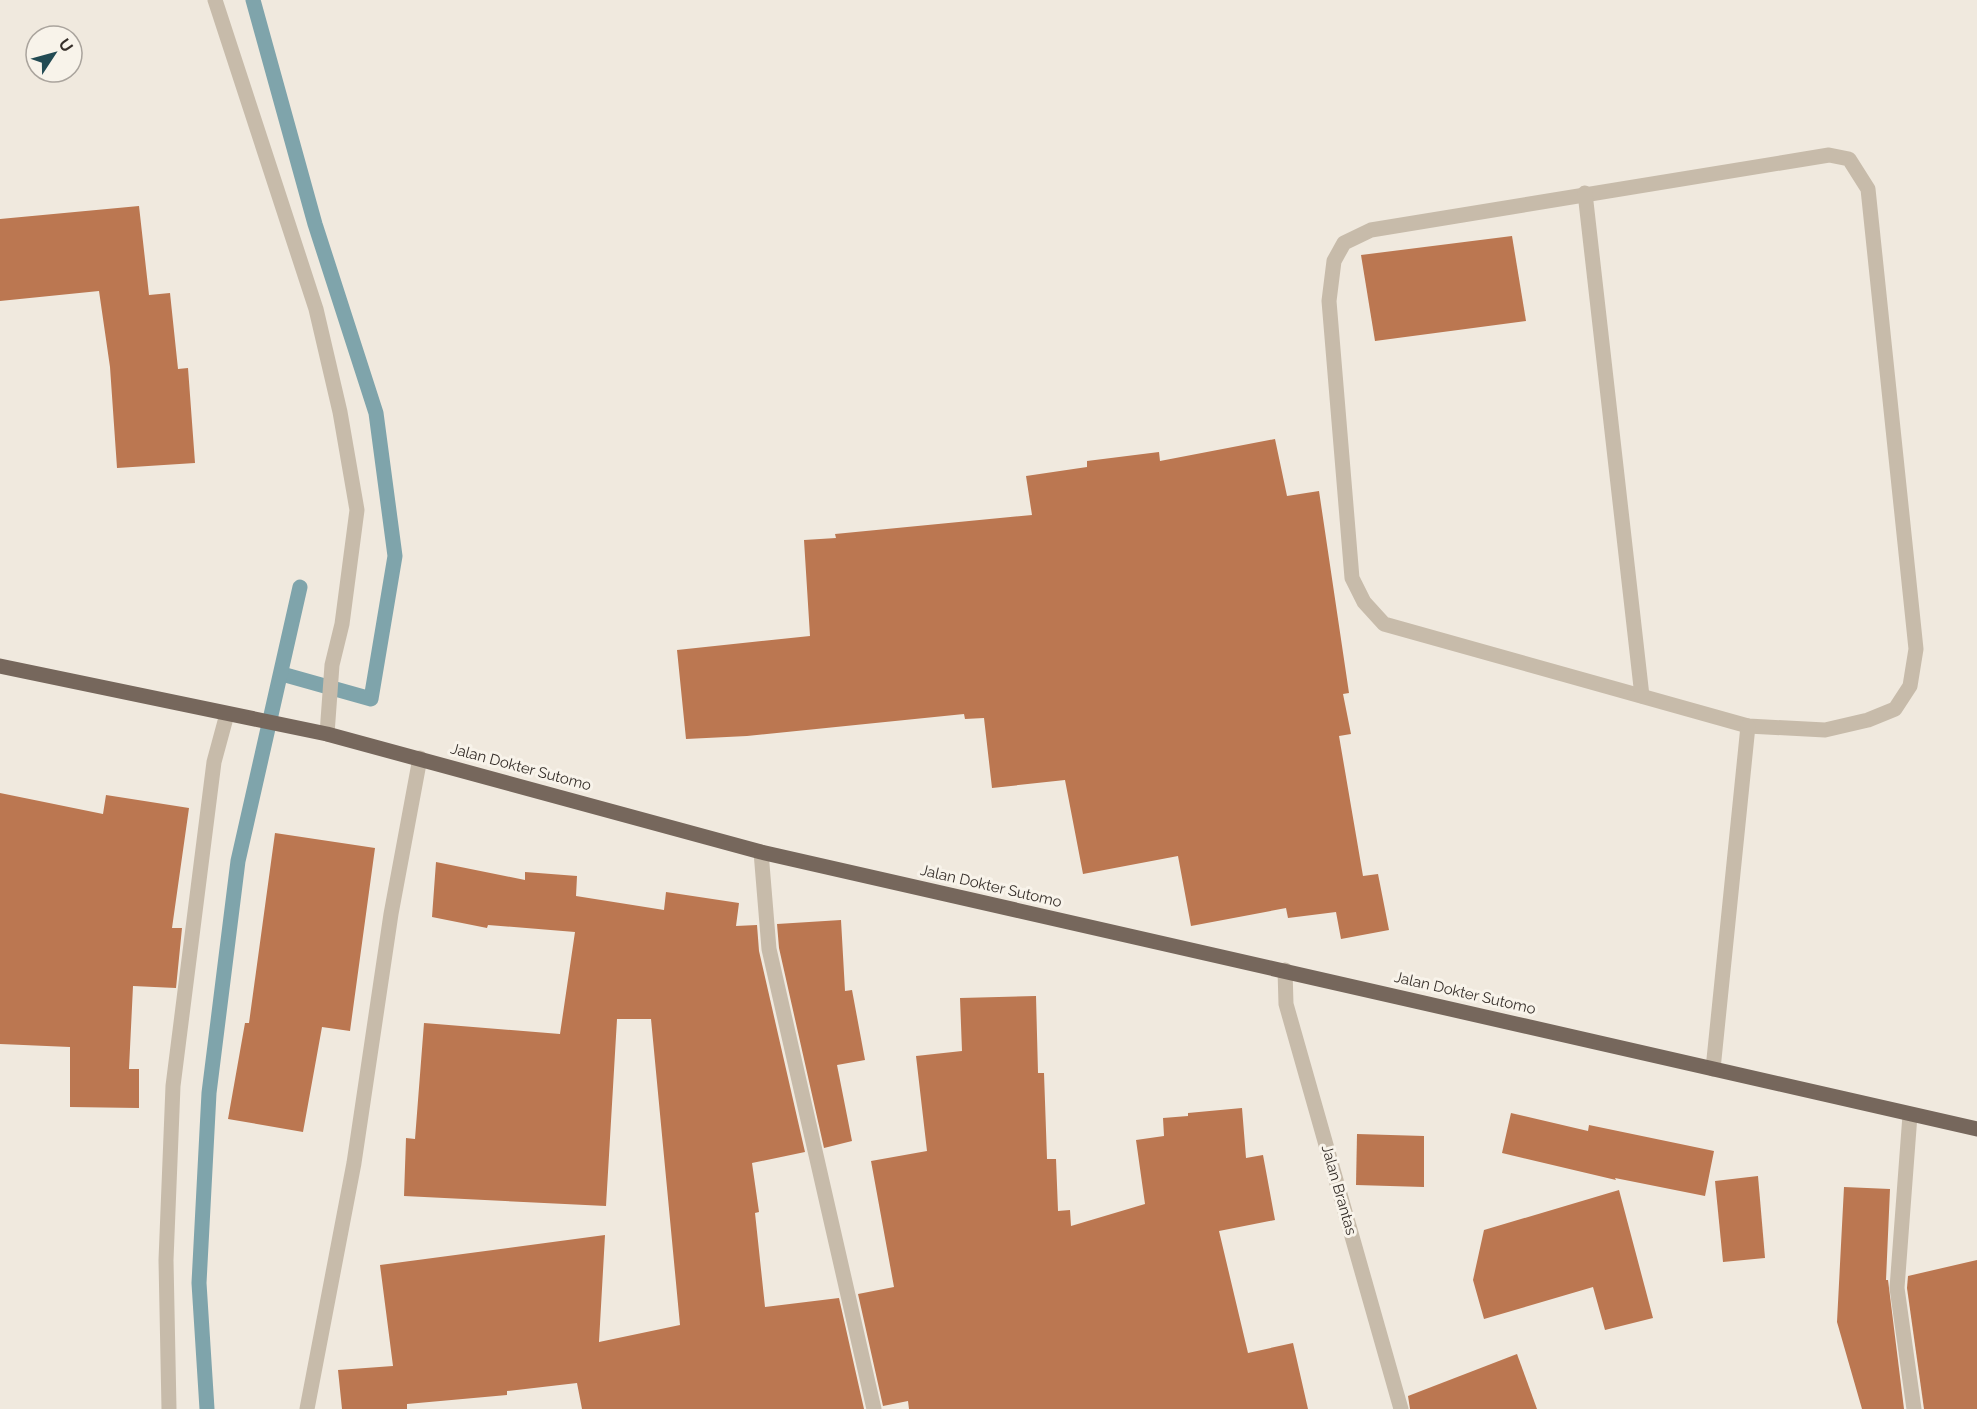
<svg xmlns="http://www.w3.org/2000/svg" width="1977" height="1409" font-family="Raleway,sans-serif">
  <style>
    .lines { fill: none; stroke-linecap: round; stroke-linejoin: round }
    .stream { stroke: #7fa4ab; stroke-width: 15 }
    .building { fill: #bb7751 }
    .lane { stroke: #c7bbaa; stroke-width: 15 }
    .street { stroke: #c7bbaa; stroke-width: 15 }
    .primary { stroke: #76675c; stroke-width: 15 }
    .labels { text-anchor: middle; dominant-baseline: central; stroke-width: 6; stroke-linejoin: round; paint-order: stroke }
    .street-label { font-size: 15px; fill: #352e29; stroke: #f8f3ea }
  </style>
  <rect width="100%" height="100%" fill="#f0e9de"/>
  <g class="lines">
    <g class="stream">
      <path d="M 253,0 L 315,224 L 376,413 L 395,556 L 371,699 L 282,674"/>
      <path d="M 207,1409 L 199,1283 L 209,1093 L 238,861 L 300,587"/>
    </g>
  </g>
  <g class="building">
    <path d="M 139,206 L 149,295 L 170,293 L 178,369 L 188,368 L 195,463 L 117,468 L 110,367 L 99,291 L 0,301 L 0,219 Z"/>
    <path d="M 1512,236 L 1526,321 L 1375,341 L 1361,255 Z"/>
    <path d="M 1275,439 L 1287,496 L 1319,491 L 1349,693 L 1343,694 L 1351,734 L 1339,736 L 1363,876 L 1378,874 L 1389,930 L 1341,939 L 1336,912 L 1288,918 L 1286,908 L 1191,926 L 1178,856 L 1083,874 L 1065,780 L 992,788 L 984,718 L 965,719 L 964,714 L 747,736 L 686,739 L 677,650 L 810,636 L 804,540 L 836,538 L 835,534 L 1032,515 L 1026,476 L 1087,467 L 1087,461 L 1159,452 L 1160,461 Z"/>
    <path d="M 0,793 L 103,814 L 106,795 L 189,808 L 172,928 L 182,928 L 176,988 L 133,986 L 129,1069 L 139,1069 L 139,1108 L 70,1107 L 70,1047 L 0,1044 Z"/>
    <path d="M 275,833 L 375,848 L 350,1031 L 322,1027 L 303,1132 L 228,1119 L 245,1023 L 249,1023 Z"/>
    <path d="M 436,862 L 525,880 L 525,872 L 577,876 L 576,896 L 664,910 L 666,892 L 739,903 L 736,926 L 757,925 L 759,951 L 805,1152 L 752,1163 L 759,1212 L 755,1213 L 765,1307 L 839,1298 L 864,1409 L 582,1409 L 577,1383 L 507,1391 L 507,1395 L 407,1404 L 407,1409 L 342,1409 L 338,1370 L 393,1366 L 380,1265 L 605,1235 L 599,1342 L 680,1325 L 651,1019 L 617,1019 L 606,1206 L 404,1196 L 406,1138 L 415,1139 L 424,1023 L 560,1034 L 575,932 L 488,925 L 487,928 L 432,917 Z"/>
    <path d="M 841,920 L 845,991 L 852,990 L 865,1060 L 837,1065 L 852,1141 L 824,1148 L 779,948 L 777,924 Z"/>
    <path d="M 1036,996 L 1038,1073 L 1044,1073 L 1047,1159 L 1056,1159 L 1058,1211 L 1070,1210 L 1071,1226 L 1145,1204 L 1136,1140 L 1164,1136 L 1163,1118 L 1188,1116 L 1188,1113 L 1242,1108 L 1246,1158 L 1263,1155 L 1275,1220 L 1219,1231 L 1248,1353 L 1293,1343 L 1308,1409 L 909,1409 L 908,1401 L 883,1406 L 858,1294 L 894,1287 L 871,1161 L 927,1151 L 916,1056 L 962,1051 L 960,998 Z"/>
    <path d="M 1511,1113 L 1588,1131 L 1589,1125 L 1714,1151 L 1705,1196 L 1615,1178 L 1616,1180 L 1502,1153 Z"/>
    <path d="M 1357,1134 L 1424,1136 L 1424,1187 L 1356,1185 Z"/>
    <path d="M 1758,1176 L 1765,1258 L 1723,1262 L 1715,1181 Z"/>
    <path d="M 1844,1187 L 1890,1189 L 1886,1280 L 1888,1280 L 1904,1409 L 1862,1409 L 1837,1322 Z"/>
    <path d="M 1619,1190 L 1653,1318 L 1605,1330 L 1593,1287 L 1484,1319 L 1473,1280 L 1484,1230 Z"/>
    <path d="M 1977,1260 L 1977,1409 L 1924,1409 L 1907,1288 L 1908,1276 Z"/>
    <path d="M 1517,1354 L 1537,1409 L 1410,1409 L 1408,1396 Z"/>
  </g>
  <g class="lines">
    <g class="lane">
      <path d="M 1829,155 L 1849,159 L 1868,189 L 1916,649 L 1910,686 L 1895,709 L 1868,720 L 1825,730 L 1748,726 L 1384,624 L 1364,602 L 1352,578 L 1329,301 L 1334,261 L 1344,243 L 1371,230 Z"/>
      <path d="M 1585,193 L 1642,696"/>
      <path d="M 1713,1069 L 1748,726"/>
    </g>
    <g class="street">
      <path d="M 215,0 L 316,309 L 340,412 L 357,510 L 342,624 L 332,665 L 327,734"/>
      <path d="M 761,852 L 769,949 L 874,1409"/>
      <path d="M 1285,970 L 1286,1004 L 1401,1409"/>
      <path d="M 1910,1115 L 1897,1288 L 1914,1409"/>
      <path d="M 169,1409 L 166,1260 L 173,1086 L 214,762 L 227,714"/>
      <path d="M 307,1409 L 354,1163 L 391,914 L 420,758"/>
    </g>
    <path class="primary" d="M 0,666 L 327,734 L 761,852 L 1977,1129"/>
  </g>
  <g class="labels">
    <g class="street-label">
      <text transform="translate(521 767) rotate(15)">Jalan Dokter Sutomo</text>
      <text transform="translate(991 886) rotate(13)">Jalan Dokter Sutomo</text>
      <text transform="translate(1465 993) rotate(13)">Jalan Dokter Sutomo</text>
      <text transform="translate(1339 1190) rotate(74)">Jalan Brantas</text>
    </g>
  </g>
  <g transform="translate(54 54) rotate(54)"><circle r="28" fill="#f8f3ea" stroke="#aaa49d" stroke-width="1.5"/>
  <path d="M0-4.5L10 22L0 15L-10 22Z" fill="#224a53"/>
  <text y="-9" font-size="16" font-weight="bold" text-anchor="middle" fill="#352e29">U</text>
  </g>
</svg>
